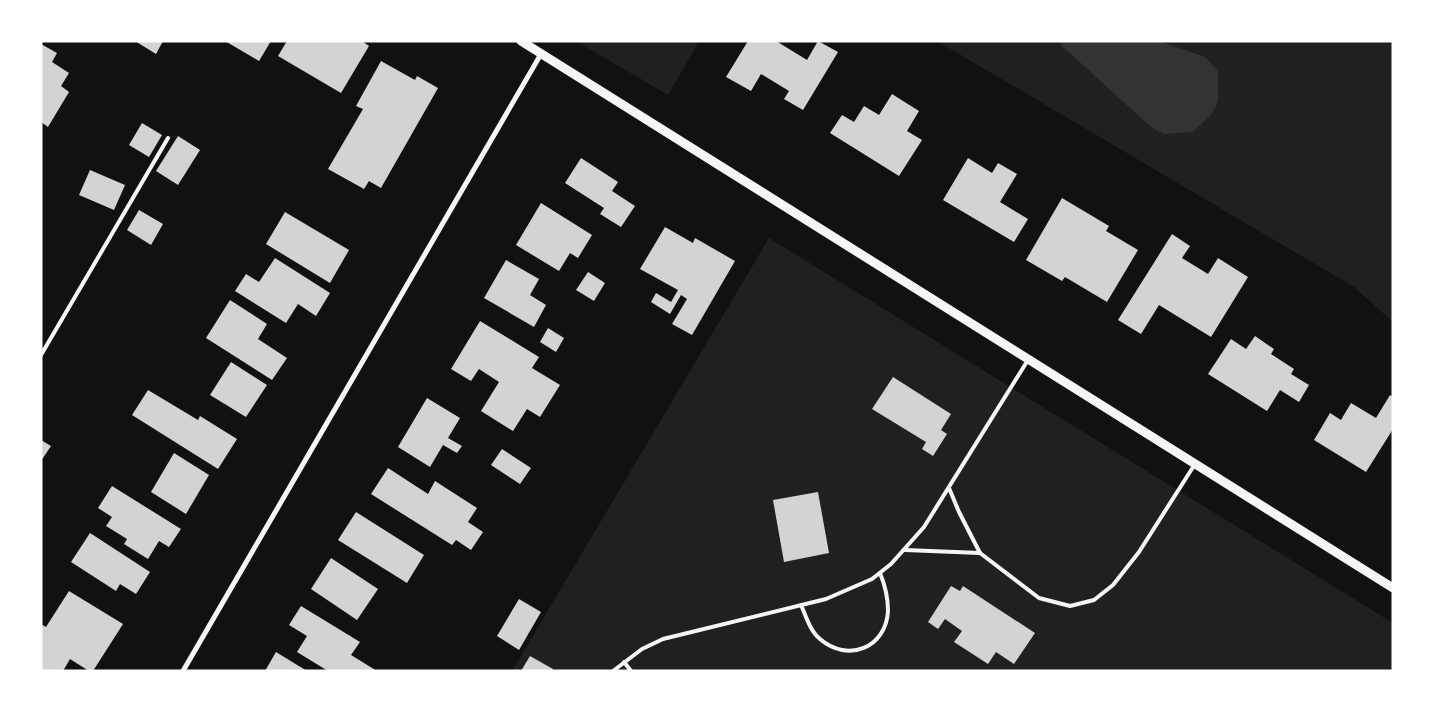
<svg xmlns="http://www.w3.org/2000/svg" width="1434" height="712" font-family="'Work Sans',sans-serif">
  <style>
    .green { fill: #202020 }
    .water { fill: #333 }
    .building { fill: #d3d3d3 }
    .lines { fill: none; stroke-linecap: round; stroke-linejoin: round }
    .service { stroke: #f5f5f5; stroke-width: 4 }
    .minor { stroke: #f5f5f5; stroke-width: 5 }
    .tertiary { stroke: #f5f5f5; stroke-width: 9 }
  </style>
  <rect width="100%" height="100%" fill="#111"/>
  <g class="green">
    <path d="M 576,41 L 699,41 L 668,95 Z"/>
    <path d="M 937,41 L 1393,41 L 1393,322 L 1354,287 Z"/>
    <path d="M 769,238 L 1393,623 L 1393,671 L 512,671 Z"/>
  </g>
  <path class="water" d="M 1060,41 L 1159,41 L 1205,57 L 1218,71 C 1219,108 1220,107 1193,132 L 1164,134 L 1151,127 L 1062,46 Z"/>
  <g class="building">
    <path d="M 135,41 L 163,41 L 156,54 Z"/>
    <path d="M 225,41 L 271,41 L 259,61 Z"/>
    <path d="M 287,41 L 362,41 L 369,46 L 341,93 L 278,56 Z"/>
    <path d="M 748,41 L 776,41 L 807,60 L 818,41 L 838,52 L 803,110 L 784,99 L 789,91 L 761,74 L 751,91 L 726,77 Z"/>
    <path d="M 41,44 L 57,53 L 52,62 L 69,73 L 61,86 L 69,92 L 48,127 L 41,122 Z"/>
    <path d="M 381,61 L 415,80 L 417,76 L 438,88 L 381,188 L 369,181 L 364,189 L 328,169 L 363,109 L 356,106 Z"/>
    <path d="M 892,94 L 919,111 L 907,131 L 922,140 L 899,176 L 830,133 L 842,115 L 854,122 L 864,106 L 879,115 Z"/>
    <path d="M 142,123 L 162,135 L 149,157 L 129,145 Z"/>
    <path d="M 178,136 L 200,150 L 178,185 L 156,171 Z"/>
    <path d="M 581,158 L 618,182 L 612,191 L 635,206 L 621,227 L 600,214 L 604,208 L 565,183 Z"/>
    <path d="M 968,158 L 992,173 L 998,163 L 1017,174 L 1000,202 L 1028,219 L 1014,242 L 943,200 Z"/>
    <path d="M 90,170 L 125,185 L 114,210 L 79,195 Z"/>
    <path d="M 1062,198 L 1109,226 L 1106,231 L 1138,250 L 1107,302 L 1065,277 L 1062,281 L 1026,260 Z"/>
    <path d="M 541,203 L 592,235 L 578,258 L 570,253 L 559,271 L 516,245 Z"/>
    <path d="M 139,210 L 163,224 L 151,245 L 127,230 Z"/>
    <path d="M 285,212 L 349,250 L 330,283 L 266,244 Z"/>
    <path d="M 665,227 L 693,243 L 695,238 L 735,261 L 692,335 L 672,324 L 687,299 L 681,295 L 670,314 L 651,302 L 656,293 L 671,302 L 678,290 L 640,269 Z"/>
    <path d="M 1172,234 L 1190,246 L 1182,258 L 1208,274 L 1218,258 L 1248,277 L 1211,337 L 1159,305 L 1141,334 L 1118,320 Z"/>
    <path d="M 275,258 L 330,293 L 316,316 L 298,304 L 286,323 L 235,291 L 246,274 L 259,282 Z"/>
    <path d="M 506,260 L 539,279 L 530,295 L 546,305 L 534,327 L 484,298 Z"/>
    <path d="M 588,272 L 605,283 L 594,301 L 576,290 Z"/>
    <path d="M 230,300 L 267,324 L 258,339 L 287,358 L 272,380 L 206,338 Z"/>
    <path d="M 480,321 L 539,357 L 532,368 L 560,385 L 540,417 L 527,409 L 513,431 L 481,411 L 499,382 L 479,369 L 471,381 L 451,369 Z"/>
    <path d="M 548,328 L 564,338 L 556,352 L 540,342 Z"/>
    <path d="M 1255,336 L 1274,349 L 1271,354 L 1294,369 L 1291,374 L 1309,385 L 1299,402 L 1280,390 L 1267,411 L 1208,374 L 1231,339 L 1246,349 Z"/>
    <path d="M 231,362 L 267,385 L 246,417 L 210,395 Z"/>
    <path d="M 893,377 L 951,414 L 941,430 L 947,434 L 933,456 L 922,449 L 926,442 L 872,409 Z"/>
    <path d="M 148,390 L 198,420 L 200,416 L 237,439 L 218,469 L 132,415 Z"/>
    <path d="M 1390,395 L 1393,397 L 1393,429 L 1366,472 L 1314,440 L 1330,413 L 1341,420 L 1351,403 L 1376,418 Z"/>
    <path d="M 427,398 L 460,418 L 448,438 L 462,446 L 457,453 L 443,445 L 430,467 L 398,447 Z"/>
    <path d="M 41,440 L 51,446 L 41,461 Z"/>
    <path d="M 502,449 L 531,468 L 520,484 L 491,465 Z"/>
    <path d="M 174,453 L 209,475 L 186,514 L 151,492 Z"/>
    <path d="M 388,468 L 428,494 L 435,481 L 477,508 L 468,522 L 483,532 L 471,550 L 456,540 L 452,545 L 371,494 Z"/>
    <path d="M 112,486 L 181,529 L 169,547 L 159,541 L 148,559 L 124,544 L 127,539 L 106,526 L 112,517 L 98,508 Z"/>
    <path d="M 818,492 L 829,553 L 784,562 L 773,500 Z"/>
    <path d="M 356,512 L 424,555 L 407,583 L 338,540 Z"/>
    <path d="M 90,533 L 150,572 L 136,594 L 120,584 L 116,591 L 71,562 Z"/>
    <path d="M 331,558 L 378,589 L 357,620 L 311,589 Z"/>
    <path d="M 951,586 L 960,591 L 963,586 L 1035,633 L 1014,664 L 996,652 L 988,664 L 954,642 L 962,631 L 945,619 L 938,629 L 928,622 Z"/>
    <path d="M 69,591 L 123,624 L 93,671 L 89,671 L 70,659 L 63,671 L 41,671 L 41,624 L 46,627 Z"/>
    <path d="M 519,599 L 541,612 L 519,650 L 497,636 Z"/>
    <path d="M 301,606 L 360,642 L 351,655 L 377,671 L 328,671 L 297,652 L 307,636 L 289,625 Z"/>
    <path d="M 276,652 L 307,671 L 265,671 Z"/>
    <path d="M 530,656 L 553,669 L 552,671 L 521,671 Z"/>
  </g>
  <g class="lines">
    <g class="service">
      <path d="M 41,355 L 168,138"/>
      <path d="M 949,488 L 959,512 L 980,553 L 1039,598 L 1070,606 L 1094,600 L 1113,585 L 1139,552 L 1195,464"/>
      <path d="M 905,550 L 980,553"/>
      <path d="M 801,605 C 806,616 810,631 820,639 C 848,663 886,648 888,611 C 888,597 885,585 880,573"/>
      <path d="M 624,662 L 631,671"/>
      <path d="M 613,671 L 642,649 L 663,639 L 826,599 L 872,579 L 891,564 L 924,527 L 1028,360"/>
    </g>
    <path class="minor" d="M 183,671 L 541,54"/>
    <path class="tertiary" d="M 521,41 L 1393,588"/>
  </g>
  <rect width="1434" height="712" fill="none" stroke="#ffffff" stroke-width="85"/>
</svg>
